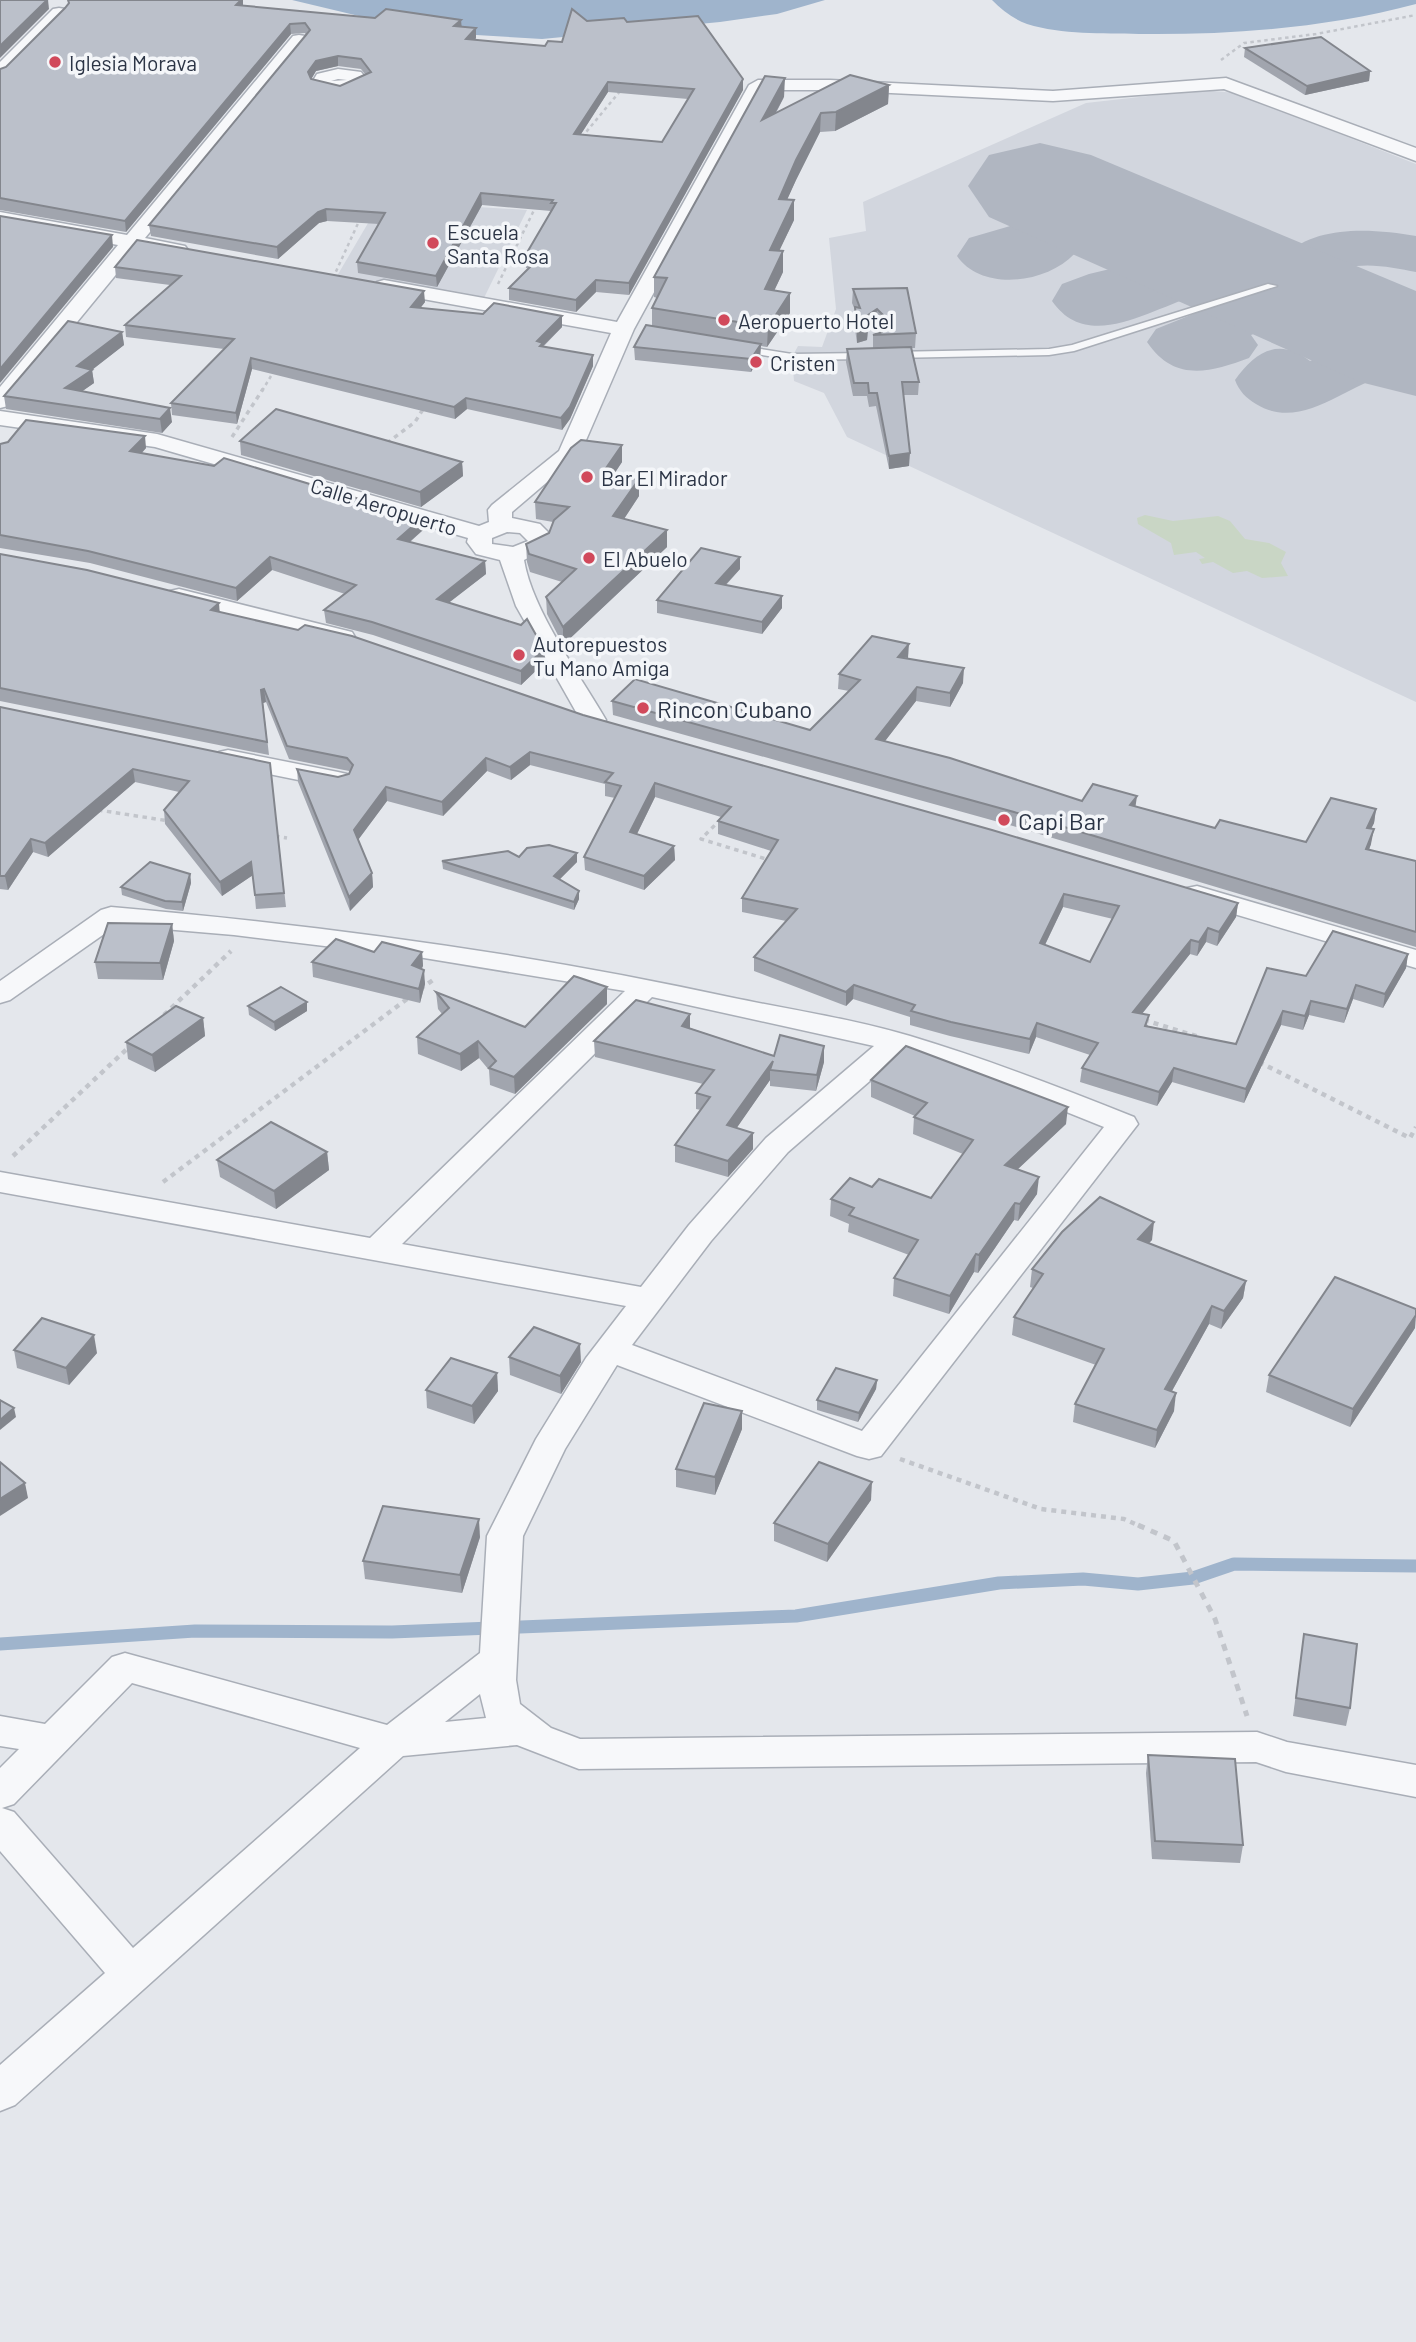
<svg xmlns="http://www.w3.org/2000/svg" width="1416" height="2342" font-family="Barlow,sans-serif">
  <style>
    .built { fill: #d2d6de }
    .green { fill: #c9d6c5 }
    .water { fill: #9fb4cc }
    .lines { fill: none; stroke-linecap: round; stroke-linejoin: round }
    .stream { stroke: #9fb4cc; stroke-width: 13 }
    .taxiway { fill: #b0b6c1; fill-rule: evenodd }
    .runway { fill: #b0b6c1; fill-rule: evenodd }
    .service-casing { stroke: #a9aeb7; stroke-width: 3 }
    .minor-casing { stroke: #a9aeb7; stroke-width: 3 }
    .path-far3 { stroke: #c2c5cb; stroke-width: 2.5; stroke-dasharray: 3.5 3.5; stroke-linecap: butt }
    .path-far2 { stroke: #c2c5cb; stroke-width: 3.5; stroke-dasharray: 4.5 4.5; stroke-linecap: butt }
    .path-far1 { stroke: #c2c5cb; stroke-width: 4.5; stroke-dasharray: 5 5; stroke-linecap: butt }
    .path { stroke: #c2c5cb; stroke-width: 5; stroke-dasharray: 7 7; stroke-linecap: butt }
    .service { fill: #f7f8fa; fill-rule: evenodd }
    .minor { fill: #f7f8fa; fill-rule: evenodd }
    .wall { fill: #a1a5ae; fill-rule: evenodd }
    .shaded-wall { fill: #83868d }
    .building { fill: #bbc0ca; stroke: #83868d; stroke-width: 2; fill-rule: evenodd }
    .poi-dot { fill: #d1495b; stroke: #f4f6f9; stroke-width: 2.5 }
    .labels { text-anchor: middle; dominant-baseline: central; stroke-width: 7; stroke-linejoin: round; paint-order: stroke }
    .far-poi-label { font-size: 21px; fill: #2b3445; stroke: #f4f6f9; text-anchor: start }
    .far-street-label { font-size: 21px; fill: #2b3445; stroke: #f4f6f9 }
    .poi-label { font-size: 24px; fill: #2b3445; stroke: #f4f6f9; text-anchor: start }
  </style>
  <rect width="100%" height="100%" fill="#e4e7ec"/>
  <g class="built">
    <path d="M 1202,90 L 1236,93 L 1416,164 L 1416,702 L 847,437 L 824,393 L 794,381 L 792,357 L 798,346 L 822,347 L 836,309 L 829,238 L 866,231 L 863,202 L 1086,103 Z"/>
    <path d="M 381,201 L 527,210 L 483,300 L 337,276 Z"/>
  </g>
  <path class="green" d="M 1145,515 L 1173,521 L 1218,516 L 1230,521 L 1245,539 L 1269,543 L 1286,552 L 1281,563 L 1288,576 L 1262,578 L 1247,571 L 1233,573 L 1213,562 L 1202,564 L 1199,559 L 1205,558 L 1196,552 L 1174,555 L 1171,543 L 1138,524 L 1137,518 Z"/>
  <g class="water">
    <path d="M 292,0 L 825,0 L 777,14 L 720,22 L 542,39 L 426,32 Z"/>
    <path d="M 992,0 L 1416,0 L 1416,4 C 1326,28 1232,35 1139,34 C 1102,33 1063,35 1027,24 C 1013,19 1002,10 992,0 Z"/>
  </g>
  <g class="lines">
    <path class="stream" d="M 0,1644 L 195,1631 L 392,1632 L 796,1616 L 999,1583 L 1083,1579 L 1138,1584 L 1193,1578 L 1234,1564 L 1416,1566"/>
    <g class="taxiway">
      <path d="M 1085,212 L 1128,215 L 1201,234 L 1210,247 L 1202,258 L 1216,257 L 1274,268 C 1304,223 1369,228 1416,236 L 1416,272 C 1388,267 1351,258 1328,278 L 1328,284 L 1361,302 L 1370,315 L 1361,328 L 1339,334 L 1314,326 L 1273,326 L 1251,335 L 1258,345 L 1249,358 C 1209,373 1174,382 1147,342 L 1156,329 L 1238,296 C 1223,294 1209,292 1195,296 C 1150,309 1088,353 1052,301 L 1062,284 L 1089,274 L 1110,269 L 1134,277 L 1173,263 L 1128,251 L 1080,247 C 1055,283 983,294 957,256 L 969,238 L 1041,217 Z"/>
      <path d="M 1416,334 L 1416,372 C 1407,372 1397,371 1389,374 C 1346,385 1301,432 1256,404 C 1246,398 1239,391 1235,380 C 1254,353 1278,336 1310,361 C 1349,345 1374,336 1416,334 Z"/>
    </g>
    <path class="runway" d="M 1040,143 L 1091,155 L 1416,291 L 1416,396 L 1360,382 L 989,217 L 968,186 L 989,155 Z"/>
    <defs>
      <g id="service">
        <path d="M 1268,284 L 1277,286 L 1074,351 L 1049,355 L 892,358 L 887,355 L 892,352 L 1049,349 L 1072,345 Z"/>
        <path d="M 742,346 L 792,354 L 866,353 L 871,356 L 866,359 L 792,360 L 738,351 L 738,347 Z"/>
      </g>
      <g id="minor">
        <path d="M 59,8 L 65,9 L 68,13 L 65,17 L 6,76 L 0,77 L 0,62 L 53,9 Z"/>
        <path d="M 299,35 L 305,36 L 308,40 L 305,44 L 145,238 L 185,246 L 188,250 L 185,254 L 178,256 L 137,249 L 8,406 L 0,408 L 0,387 L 118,245 L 0,224 L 0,212 L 127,235 L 293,36 Z"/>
        <path d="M 338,69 L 361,72 L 369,82 L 341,94 L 314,88 L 311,84 L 317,74 ZM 338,79 L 347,80 L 331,81 Z"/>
        <path d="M 1226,78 L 1416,148 L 1416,161 L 1224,89 L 1053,101 L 830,90 L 764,90 L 634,329 L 580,454 L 512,512 L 512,518 L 540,524 L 552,536 L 548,548 L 524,560 C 532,610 580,675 606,720 L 602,726 L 584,726 L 516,606 L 500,560 L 476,554 L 467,542 L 468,538 L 155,447 L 0,425 L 0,411 L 157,434 L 479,526 L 489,522 L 488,510 L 492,505 L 559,451 L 611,333 L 384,292 L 374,286 L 377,282 L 384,280 L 617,322 L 749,85 L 758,80 L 830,80 L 1053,91 ZM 507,532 L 520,533 L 528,541 L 513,547 L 492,544 L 492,538 Z"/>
        <path d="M 179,589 L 352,632 L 355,637 L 352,642 L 343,644 L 170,601 L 167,596 L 170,591 Z"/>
        <path d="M 228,750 L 338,772 L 347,774 L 351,780 L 347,786 L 338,788 L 219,764 L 215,758 L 219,752 Z"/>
        <path d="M 1197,886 L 1416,950 L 1416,968 L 1187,900 L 1183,894 L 1187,888 Z"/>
        <path d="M 111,907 C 321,925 528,953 734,998 C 792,1010 853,1019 910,1036 C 986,1059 1060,1087 1134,1117 L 1138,1124 L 881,1456 L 869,1459 L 857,1456 L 617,1365 L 565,1449 L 523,1536 L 516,1680 L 520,1704 L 551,1728 L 580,1739 L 1257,1732 L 1287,1742 L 1416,1765 L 1416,1797 L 1286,1772 L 1256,1762 L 579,1769 L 517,1745 L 403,1756 L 15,2105 L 0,2111 L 0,2065 L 105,1973 L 0,1851 L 0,1768 L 19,1749 L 0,1746 L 0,1716 L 45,1724 L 112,1657 L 125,1653 L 387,1725 L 480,1653 L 487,1536 L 536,1439 L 586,1358 L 626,1306 L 0,1192 L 0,1172 L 370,1238 L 625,991 L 424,958 L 234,935 L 117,925 L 10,1000 L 0,1003 L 0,981 L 101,910 ZM 652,997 L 874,1046 L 766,1138 L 689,1225 L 641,1287 L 402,1244 ZM 902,1053 L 1002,1086 L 1104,1127 L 862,1431 L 632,1345 L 711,1241 L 788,1152 ZM 132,1683 L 360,1748 L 133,1948 L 14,1812 L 2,1808 L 14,1804 ZM 480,1694 L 486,1718 L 445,1722 Z"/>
      </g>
    </defs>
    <use href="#service" class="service-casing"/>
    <use href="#minor" class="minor-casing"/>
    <g class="path-far3">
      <path d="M 1221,60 L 1244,43 L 1316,34 L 1416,15"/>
      <path d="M 582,137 L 621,90"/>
      <path d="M 333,278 L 360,219"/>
      <path d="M 498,284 L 537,204"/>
      <path d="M 262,391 L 274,371"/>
    </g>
    <g class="path-far2">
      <path d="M 232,437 L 263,389"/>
      <path d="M 387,443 L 415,422 L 425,406"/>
      <path d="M 98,810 L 169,821"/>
      <path d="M 721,819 L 701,839 L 766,859"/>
      <path d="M 275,836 L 287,838"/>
    </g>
    <g class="path-far1">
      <path d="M 420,989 L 436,978"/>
      <path d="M 164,1015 L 231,951"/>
      <path d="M 1144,1020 L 1199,1037"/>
      <path d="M 1259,1062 L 1410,1138 L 1416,1127"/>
      <path d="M 13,1156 L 129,1047"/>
      <path d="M 163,1182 L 411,996"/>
      <path d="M 900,1459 L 1041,1509 L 1124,1519 L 1142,1527"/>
    </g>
    <path class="path" d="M 1138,1525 L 1174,1541 L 1215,1619 L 1247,1716"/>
    <use href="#service" class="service"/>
    <use href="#minor" class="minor"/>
  </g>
  <g class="wall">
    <path d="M 68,0 L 243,0 L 243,6 L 462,26 L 476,38 L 475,40 L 545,46 L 562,42 L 587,21 L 627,22 L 743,79 L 743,90 L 629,295 L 596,292 L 576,312 L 509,300 L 509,288 L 529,268 L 526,268 L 525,256 L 551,211 L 482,205 L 437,287 L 358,273 L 357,262 L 379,224 L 327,221 L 319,223 L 278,259 L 151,236 L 149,225 L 306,35 L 305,33 L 291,34 L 126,232 L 0,210 L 0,69 L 6,67 L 65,8 L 68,4 ZM 338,66 L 361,69 L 365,74 L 340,86 L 311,79 L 316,71 ZM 608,92 L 688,99 L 662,142 L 581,134 Z"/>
    <path d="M 1245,48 L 1370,71 L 1369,81 L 1305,95 L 1244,57 Z"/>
    <path d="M 889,85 L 888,104 L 835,131 L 820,132 L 796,180 L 787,199 L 794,220 L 779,251 L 783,272 L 774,291 L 790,313 L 767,347 L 761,346 L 760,357 L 751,372 L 635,360 L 634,347 L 652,326 L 652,308 L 657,298 L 654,297 L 654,277 L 784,97 L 776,113 Z"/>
    <path d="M 115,267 L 425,302 L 420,308 L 562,327 L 543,347 L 593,355 L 593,366 L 570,419 L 562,430 L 467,409 L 455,419 L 252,369 L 237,424 L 172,415 L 171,403 L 224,349 L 126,337 L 125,325 L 170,285 L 116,278 Z"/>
    <path d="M 853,289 L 916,333 L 915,348 L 911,348 L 919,382 L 918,395 L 903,395 L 909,466 L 889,469 L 876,406 L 869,407 L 867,396 L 853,396 L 846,362 L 847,349 L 873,348 L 873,335 L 882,332 L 882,329 L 876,324 L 868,329 L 867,340 L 857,343 L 854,322 L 855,310 L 852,303 Z"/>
    <path d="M 122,332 L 124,345 L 92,370 L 94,383 L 82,391 L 172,422 L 162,433 L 6,409 L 4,396 Z"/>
    <path d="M 240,441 L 462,462 L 463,476 L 421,507 L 241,455 Z"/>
    <path d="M 0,444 L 146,448 L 142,453 L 423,530 L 410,542 L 485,561 L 486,574 L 449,602 L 544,649 L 545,662 L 521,685 L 373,635 L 326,623 L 324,610 L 345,594 L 272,570 L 237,601 L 90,563 L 0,548 Z"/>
    <path d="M 622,445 L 622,462 L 613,475 L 639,496 L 624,519 L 667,547 L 563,645 L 547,614 L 546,597 L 562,582 L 530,572 L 527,562 L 526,544 L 549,533 L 553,522 L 536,519 L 535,502 Z"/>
    <path d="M 0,554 L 220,612 L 1238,903 L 1236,917 L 1217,946 L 1206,942 L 1197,956 L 1190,954 L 1142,1014 L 1148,1026 L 1236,1044 L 1306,976 L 1408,954 L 1406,968 L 1383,1008 L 1353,999 L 1344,1023 L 1309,1015 L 1303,1030 L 1281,1025 L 1244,1103 L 1172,1082 L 1157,1106 L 1080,1082 L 1082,1068 L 1090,1055 L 1036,1037 L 1029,1054 L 950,1036 L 910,1025 L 910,1017 L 853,999 L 846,1006 L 754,971 L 754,957 L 786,921 L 742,912 L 742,898 L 771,851 L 718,834 L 718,821 L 721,817 L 655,797 L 637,834 L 674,846 L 675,860 L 644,890 L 585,870 L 584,857 L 615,798 L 605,796 L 605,784 L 530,765 L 511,780 L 487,771 L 443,816 L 387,801 L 358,840 L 372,873 L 373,887 L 350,911 L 298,782 L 297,769 L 338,777 L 349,774 L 350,773 L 349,771 L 289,759 L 266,702 L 263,703 L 269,755 L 0,701 ZM 1063,907 L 1113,919 L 1090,962 L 1045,945 Z"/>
    <path d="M 740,557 L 740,569 L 726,585 L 782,608 L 762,634 L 657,613 L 657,600 Z"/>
    <path d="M 908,659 L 963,683 L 950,707 L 916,701 L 885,741 L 1082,801 L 1136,807 L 1215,828 L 1306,842 L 1376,809 L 1374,823 L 1371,829 L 1371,844 L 1369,850 L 1416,861 L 1416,947 L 1013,826 L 613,715 L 612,701 L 810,730 L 849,691 L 838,689 L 839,674 Z"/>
    <path d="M 0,707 L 270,763 L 286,907 L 256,909 L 253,875 L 222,896 L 165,824 L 164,810 L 179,792 L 135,782 L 48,857 L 33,852 L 8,890 L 0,889 Z"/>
    <path d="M 577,853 L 577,862 L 559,880 L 579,891 L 579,899 L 574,910 L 443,869 L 442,861 Z"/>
    <path d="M 190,874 L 191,883 L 183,911 L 166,909 L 122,895 L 121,887 Z"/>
    <path d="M 172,924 L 174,941 L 163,980 L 98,979 L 95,962 Z"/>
    <path d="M 374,952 L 422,952 L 423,966 L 422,969 L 425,984 L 420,1003 L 313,977 L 312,962 Z"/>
    <path d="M 607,987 L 607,1004 L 515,1094 L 490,1085 L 489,1070 L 479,1058 L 461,1071 L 418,1054 L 417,1037 L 442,1014 L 438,1009 L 436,992 L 525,1027 Z"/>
    <path d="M 248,1006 L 307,1011 L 275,1031 L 249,1015 Z"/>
    <path d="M 690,1014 L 690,1028 L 774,1056 L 824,1046 L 824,1062 L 816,1091 L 770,1086 L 770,1080 L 736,1128 L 753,1133 L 753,1149 L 728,1177 L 675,1162 L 675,1145 L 701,1110 L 696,1109 L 696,1093 L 703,1084 L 595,1057 L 594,1041 Z"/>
    <path d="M 203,1018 L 205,1036 L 155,1072 L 128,1059 L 126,1042 Z"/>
    <path d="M 871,1080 L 1066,1124 L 1017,1170 L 1037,1194 L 1018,1221 L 1014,1220 L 978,1273 L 974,1272 L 949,1314 L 893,1296 L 894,1278 L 909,1255 L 848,1232 L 849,1224 L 830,1216 L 831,1199 L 872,1187 L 931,1198 L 963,1154 L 913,1134 L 914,1117 L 915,1116 L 871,1097 Z"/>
    <path d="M 327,1152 L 329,1170 L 276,1209 L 220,1177 L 217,1160 Z"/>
    <path d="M 1152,1240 L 1149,1243 L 1246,1281 L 1243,1298 L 1221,1329 L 1209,1324 L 1172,1391 L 1174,1411 L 1155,1448 L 1073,1422 L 1075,1404 L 1096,1365 L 1012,1335 L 1014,1317 L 1033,1288 L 1030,1287 L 1032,1269 Z"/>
    <path d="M 1415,1328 L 1350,1427 L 1266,1392 L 1269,1375 Z"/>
    <path d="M 14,1350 L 97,1353 L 69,1385 L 17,1368 Z"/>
    <path d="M 509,1357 L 581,1362 L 561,1394 L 510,1375 Z"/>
    <path d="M 497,1373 L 498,1391 L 474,1424 L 427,1408 L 426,1390 Z"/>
    <path d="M 877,1380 L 876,1389 L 858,1422 L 817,1410 L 817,1400 Z"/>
    <path d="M 742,1411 L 742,1429 L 715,1495 L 676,1487 L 676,1469 Z"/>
    <path d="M 871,1500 L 827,1562 L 774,1541 L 774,1523 Z"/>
    <path d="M 480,1537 L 462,1593 L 365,1579 L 363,1561 Z"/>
    <path d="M 1304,1634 L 1350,1708 L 1346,1726 L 1293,1716 Z"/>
    <path d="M 1148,1755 L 1243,1845 L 1240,1863 L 1152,1859 L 1146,1773 Z"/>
  </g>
  <g class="shaded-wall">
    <path d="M 47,0 L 48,0 L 49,9 L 0,58 L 0,46 Z"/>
    <path d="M 241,0 L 243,0 L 243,8 L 236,5 Z"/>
    <path d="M 461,20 L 462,30 L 454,26 Z"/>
    <path d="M 290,24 L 291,34 L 126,232 L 125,221 Z"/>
    <path d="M 476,28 L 476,38 L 466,50 L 466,39 Z"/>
    <path d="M 338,56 L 338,66 L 316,71 L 309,83 L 308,72 L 316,61 Z"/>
    <path d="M 1370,71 L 1369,81 L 1305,95 L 1307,86 Z"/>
    <path d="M 785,78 L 784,97 L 761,139 L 762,120 Z"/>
    <path d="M 743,79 L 743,90 L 629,295 L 629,283 Z"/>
    <path d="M 608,82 L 608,92 L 574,145 L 574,134 Z"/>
    <path d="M 889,85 L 888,104 L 835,131 L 836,112 Z"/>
    <path d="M 821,113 L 820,132 L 796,180 L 779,218 L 779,199 L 796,160 Z"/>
    <path d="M 481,193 L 482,205 L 437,287 L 436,276 Z"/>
    <path d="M 794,200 L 794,220 L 770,270 L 770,250 Z"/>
    <path d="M 326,209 L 327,221 L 319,223 L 278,259 L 277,247 L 318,212 Z"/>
    <path d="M 112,235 L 113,247 L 0,383 L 0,369 Z"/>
    <path d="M 783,251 L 783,272 L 765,310 L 765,289 Z"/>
    <path d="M 596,280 L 596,292 L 576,312 L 576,300 Z"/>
    <path d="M 424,291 L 425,302 L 412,319 L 411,307 Z"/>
    <path d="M 790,293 L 790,313 L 767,347 L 768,327 Z"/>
    <path d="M 877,309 L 876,324 L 868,329 L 867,340 L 857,343 L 857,328 L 868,315 Z"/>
    <path d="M 562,316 L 562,327 L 543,346 L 544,354 L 537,341 Z"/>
    <path d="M 122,332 L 124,345 L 84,376 L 92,370 L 94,383 L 67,402 L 65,388 L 77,366 Z"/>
    <path d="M 761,344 L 760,357 L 751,372 L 751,359 Z"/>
    <path d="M 593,355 L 593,366 L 570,419 L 562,430 L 561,418 Z"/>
    <path d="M 251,358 L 252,369 L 237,424 L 236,413 Z"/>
    <path d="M 466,398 L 467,409 L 455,419 L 454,407 Z"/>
    <path d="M 170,408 L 172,422 L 162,433 L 160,419 Z"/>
    <path d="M 145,436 L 146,448 L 132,463 L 130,451 Z"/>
    <path d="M 622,445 L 622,462 L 603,491 L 602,474 Z"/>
    <path d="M 910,453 L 909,466 L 889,469 L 889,456 Z"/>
    <path d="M 462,462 L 463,476 L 421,507 L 420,492 Z"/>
    <path d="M 639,479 L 639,496 L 614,534 L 613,516 Z"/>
    <path d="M 422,518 L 423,530 L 399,551 L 398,539 Z"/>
    <path d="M 667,530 L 667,547 L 563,645 L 563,627 Z"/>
    <path d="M 270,557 L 272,570 L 237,601 L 236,588 Z"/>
    <path d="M 740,557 L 740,569 L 716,595 L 716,583 Z"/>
    <path d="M 485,561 L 486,574 L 437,612 L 437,599 Z"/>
    <path d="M 782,596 L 782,608 L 762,634 L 762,622 Z"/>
    <path d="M 219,603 L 220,616 L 211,610 Z"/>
    <path d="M 909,644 L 908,658 L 898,657 Z"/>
    <path d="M 544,649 L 545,662 L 521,685 L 521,671 Z"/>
    <path d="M 964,668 L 963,683 L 950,707 L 950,693 Z"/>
    <path d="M 917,687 L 916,701 L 875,754 L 876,739 Z"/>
    <path d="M 264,689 L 266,702 L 263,703 L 261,690 Z"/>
    <path d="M 530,752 L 530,765 L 511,780 L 510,767 Z"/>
    <path d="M 486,758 L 487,771 L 443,816 L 442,802 Z"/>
    <path d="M 133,769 L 135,782 L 48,857 L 45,843 Z"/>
    <path d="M 655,783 L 655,797 L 631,846 L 630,832 Z"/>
    <path d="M 386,787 L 387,801 L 355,844 L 354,830 Z"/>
    <path d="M 1137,796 L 1135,810 L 1130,805 Z"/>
    <path d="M 1376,809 L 1374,823 L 1364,842 L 1367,828 Z"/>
    <path d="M 1374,829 L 1371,844 L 1363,864 L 1366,849 Z"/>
    <path d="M 31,839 L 33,852 L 8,890 L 5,876 Z"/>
    <path d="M 674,846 L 675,860 L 644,890 L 644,876 Z"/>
    <path d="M 577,853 L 577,862 L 554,885 L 554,876 Z"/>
    <path d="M 251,862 L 253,875 L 222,896 L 220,882 Z"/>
    <path d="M 372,873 L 373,887 L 350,911 L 349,897 Z"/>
    <path d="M 190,874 L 191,883 L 183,911 L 182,902 Z"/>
    <path d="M 579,891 L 579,899 L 574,910 L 574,902 Z"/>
    <path d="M 1064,894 L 1063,907 L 1039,957 L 1040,943 Z"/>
    <path d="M 1238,903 L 1236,917 L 1217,946 L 1219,932 Z"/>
    <path d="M 172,924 L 174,941 L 163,980 L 160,963 Z"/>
    <path d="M 1208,928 L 1206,942 L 1197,956 L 1199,942 Z"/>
    <path d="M 1191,940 L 1190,954 L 1132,1026 L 1133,1012 Z"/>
    <path d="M 422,952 L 423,966 L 413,979 L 412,965 Z"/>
    <path d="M 1408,954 L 1406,968 L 1383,1008 L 1385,994 Z"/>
    <path d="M 424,970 L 425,984 L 420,1003 L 419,989 Z"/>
    <path d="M 854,985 L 853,999 L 846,1006 L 846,992 Z"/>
    <path d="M 1356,985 L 1353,999 L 1344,1023 L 1347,1009 Z"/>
    <path d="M 607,987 L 607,1004 L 515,1094 L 514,1077 Z"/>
    <path d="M 1311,1001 L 1309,1015 L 1303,1030 L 1305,1016 Z"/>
    <path d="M 307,1002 L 307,1011 L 275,1031 L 274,1022 Z"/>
    <path d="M 1283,1011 L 1281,1025 L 1244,1103 L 1246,1089 Z"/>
    <path d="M 690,1014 L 690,1030 L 682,1026 Z"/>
    <path d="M 203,1018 L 205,1036 L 155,1072 L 152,1055 Z"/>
    <path d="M 1037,1023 L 1036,1037 L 1029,1054 L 1030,1039 Z"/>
    <path d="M 478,1041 L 479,1058 L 461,1071 L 460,1054 Z"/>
    <path d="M 824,1046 L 824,1062 L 816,1091 L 817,1075 Z"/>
    <path d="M 773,1061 L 770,1070 L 770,1080 L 727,1142 L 727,1125 Z"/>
    <path d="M 1174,1068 L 1172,1082 L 1157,1106 L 1159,1092 Z"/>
    <path d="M 1068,1107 L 1066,1124 L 1003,1183 L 1005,1165 Z"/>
    <path d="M 753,1133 L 753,1149 L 728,1177 L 728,1161 Z"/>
    <path d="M 327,1152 L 329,1170 L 276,1209 L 274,1191 Z"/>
    <path d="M 1039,1177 L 1037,1194 L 1018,1221 L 1020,1204 Z"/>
    <path d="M 1015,1203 L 1014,1220 L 978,1273 L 979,1255 Z"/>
    <path d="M 1154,1222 L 1152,1240 L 1136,1256 L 1138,1239 Z"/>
    <path d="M 976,1254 L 974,1272 L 949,1314 L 950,1296 Z"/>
    <path d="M 1246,1281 L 1243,1298 L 1221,1329 L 1224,1311 Z"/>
    <path d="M 1212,1306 L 1209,1324 L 1163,1407 L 1165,1389 Z"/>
    <path d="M 1416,1315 L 1415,1328 L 1350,1427 L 1353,1409 Z"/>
    <path d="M 94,1335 L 97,1353 L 69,1385 L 66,1368 Z"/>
    <path d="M 580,1344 L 581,1362 L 561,1394 L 560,1376 Z"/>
    <path d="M 497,1373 L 498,1391 L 474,1424 L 472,1406 Z"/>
    <path d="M 877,1380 L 876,1389 L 858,1422 L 859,1413 Z"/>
    <path d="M 1176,1393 L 1174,1411 L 1155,1448 L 1157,1430 Z"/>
    <path d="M 14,1408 L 16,1417 L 0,1430 L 0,1420 Z"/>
    <path d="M 742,1411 L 742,1429 L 715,1495 L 715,1477 Z"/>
    <path d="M 872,1482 L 871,1500 L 827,1562 L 828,1544 Z"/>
    <path d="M 25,1483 L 28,1498 L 0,1516 L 0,1499 Z"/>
    <path d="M 479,1519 L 480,1537 L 462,1593 L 460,1575 Z"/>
  </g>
  <g class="building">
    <path d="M 0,0 L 47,0 L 0,46 Z"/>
    <path d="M 68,0 L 241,0 L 236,5 L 375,18 L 386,9 L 461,20 L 454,26 L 476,28 L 466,39 L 545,46 L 548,41 L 562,42 L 572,9 L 587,21 L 624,18 L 627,22 L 698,16 L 743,79 L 629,283 L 596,280 L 576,300 L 509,288 L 539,258 L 525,256 L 556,203 L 551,203 L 553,200 L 481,193 L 436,276 L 357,262 L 385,213 L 326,209 L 318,212 L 277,247 L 149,225 L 306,35 L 310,30 L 305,23 L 290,24 L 125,221 L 0,198 L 0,69 L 6,67 L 65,8 L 69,3 ZM 338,56 L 361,59 L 371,72 L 340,86 L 311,79 L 308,72 L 316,61 ZM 608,82 L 694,89 L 662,142 L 574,134 Z"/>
    <path d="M 1321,37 L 1370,71 L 1307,86 L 1245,48 Z"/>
    <path d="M 850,75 L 889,85 L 836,112 L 821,113 L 796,160 L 779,199 L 794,200 L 770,250 L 783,251 L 765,289 L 790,293 L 768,327 L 652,308 L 667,278 L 654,277 L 765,76 L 785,78 L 762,120 Z"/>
    <path d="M 0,216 L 112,235 L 0,369 Z"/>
    <path d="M 137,240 L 424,291 L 411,307 L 483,314 L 494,303 L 562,316 L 537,341 L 543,343 L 540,346 L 593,355 L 570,407 L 561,418 L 466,398 L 454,407 L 251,358 L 236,413 L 171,403 L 234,339 L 125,325 L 181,276 L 115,267 Z"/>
    <path d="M 907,288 L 916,333 L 873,335 L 882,332 L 883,315 L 877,309 L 868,315 L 868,326 L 857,328 L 855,307 L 860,308 L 853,289 Z"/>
    <path d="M 68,321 L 122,332 L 77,366 L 92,370 L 65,388 L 170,408 L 160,419 L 4,396 Z"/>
    <path d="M 646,325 L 761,344 L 751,359 L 634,347 Z"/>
    <path d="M 911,347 L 919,382 L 902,382 L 910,453 L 889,456 L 877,393 L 869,393 L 868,383 L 854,383 L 847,349 Z"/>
    <path d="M 276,409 L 462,462 L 420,492 L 240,441 Z"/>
    <path d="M 26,420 L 145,436 L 130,451 L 214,466 L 224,458 L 422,518 L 398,539 L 485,561 L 437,599 L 521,625 L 527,619 L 544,649 L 521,671 L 372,622 L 324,610 L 356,585 L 270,557 L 236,588 L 88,551 L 0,535 L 0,444 L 8,442 Z"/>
    <path d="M 581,440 L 622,445 L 602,474 L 639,479 L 613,516 L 667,530 L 563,627 L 546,597 L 576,569 L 529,554 L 526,544 L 549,533 L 554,520 L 569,507 L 535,502 L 571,448 Z"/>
    <path d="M 701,548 L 740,557 L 716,583 L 782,596 L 762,622 L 657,600 Z"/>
    <path d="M 0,554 L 87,570 L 219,603 L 211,610 L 298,630 L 305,625 L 352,636 L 583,715 L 992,830 L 1238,903 L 1219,932 L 1208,928 L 1199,942 L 1191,940 L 1133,1012 L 1149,1015 L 1145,1026 L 1236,1044 L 1267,968 L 1306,976 L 1333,931 L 1408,954 L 1385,994 L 1356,985 L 1347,1009 L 1311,1001 L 1305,1016 L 1283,1011 L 1246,1089 L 1174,1068 L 1159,1092 L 1082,1068 L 1098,1043 L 1037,1023 L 1030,1039 L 951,1022 L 911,1011 L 915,1005 L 854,985 L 846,992 L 754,957 L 797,909 L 742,898 L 778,840 L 718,821 L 731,807 L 655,783 L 630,832 L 674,846 L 644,876 L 584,857 L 621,786 L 605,782 L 613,773 L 530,752 L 510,767 L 486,758 L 442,802 L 386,787 L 354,830 L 372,873 L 349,897 L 297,769 L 338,777 L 349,774 L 353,765 L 347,758 L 287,746 L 264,689 L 261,690 L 267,742 L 0,688 ZM 1064,894 L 1119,906 L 1090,962 L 1040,943 Z"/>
    <path d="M 872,636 L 909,644 L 898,657 L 964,668 L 950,693 L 917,687 L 876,739 L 950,758 L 1082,801 L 1093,784 L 1137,796 L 1130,805 L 1215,828 L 1220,820 L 1306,842 L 1331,798 L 1376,809 L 1367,828 L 1374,829 L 1366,849 L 1416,861 L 1416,932 L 1014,812 L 612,701 L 635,679 L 810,730 L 860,680 L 839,674 Z"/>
    <path d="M 0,707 L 270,763 L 284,893 L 255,895 L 251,862 L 220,882 L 164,810 L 189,781 L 133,769 L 45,843 L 31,839 L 5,876 L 0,876 Z"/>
    <path d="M 549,845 L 577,853 L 554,876 L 579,891 L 574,902 L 442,861 L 508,851 L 519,857 L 527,848 Z"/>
    <path d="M 150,862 L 190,874 L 182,902 L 165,901 L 121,887 Z"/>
    <path d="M 108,923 L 172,924 L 160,963 L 95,962 Z"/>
    <path d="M 336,939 L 374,952 L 382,942 L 422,952 L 412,965 L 424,970 L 419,989 L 312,962 Z"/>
    <path d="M 574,976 L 607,987 L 514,1077 L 489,1068 L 496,1061 L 478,1041 L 460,1054 L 417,1037 L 449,1008 L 436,992 L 525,1027 Z"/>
    <path d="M 281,987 L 307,1002 L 274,1022 L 248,1006 Z"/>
    <path d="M 636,1000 L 690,1014 L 682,1026 L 774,1056 L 780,1035 L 824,1046 L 817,1075 L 770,1070 L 773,1061 L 727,1125 L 753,1133 L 728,1161 L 675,1145 L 710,1097 L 696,1093 L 714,1070 L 594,1041 Z"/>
    <path d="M 176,1006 L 203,1018 L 152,1055 L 126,1042 Z"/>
    <path d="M 906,1046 L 1068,1107 L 1005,1165 L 1039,1177 L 1020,1204 L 1015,1203 L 979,1255 L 976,1254 L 950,1296 L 894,1278 L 918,1240 L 849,1215 L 854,1208 L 831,1199 L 850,1178 L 872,1187 L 879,1179 L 931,1198 L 973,1140 L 914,1117 L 927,1103 L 871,1080 Z"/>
    <path d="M 271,1122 L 327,1152 L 274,1191 L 217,1160 Z"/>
    <path d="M 1100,1197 L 1154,1222 L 1138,1239 L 1246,1281 L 1224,1311 L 1212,1306 L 1165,1389 L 1176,1393 L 1157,1430 L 1075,1404 L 1104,1349 L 1014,1317 L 1043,1274 L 1032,1269 L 1062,1232 Z"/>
    <path d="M 1335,1277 L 1416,1309 L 1416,1315 L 1353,1409 L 1269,1375 Z"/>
    <path d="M 42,1318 L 94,1335 L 66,1368 L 14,1350 Z"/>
    <path d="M 534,1327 L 580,1344 L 560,1376 L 509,1357 Z"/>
    <path d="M 451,1358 L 497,1373 L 472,1406 L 426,1390 Z"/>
    <path d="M 836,1368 L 877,1380 L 859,1413 L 817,1400 Z"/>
    <path d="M 0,1400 L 14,1408 L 0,1420 Z"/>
    <path d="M 704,1403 L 742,1411 L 715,1477 L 676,1469 Z"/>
    <path d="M 0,1462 L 25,1483 L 0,1499 Z"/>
    <path d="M 819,1462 L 872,1482 L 828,1544 L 774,1523 Z"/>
    <path d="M 383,1506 L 479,1519 L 460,1575 L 363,1561 Z"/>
    <path d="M 1304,1634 L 1357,1644 L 1350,1708 L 1296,1698 Z"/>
    <path d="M 1148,1755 L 1235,1759 L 1243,1845 L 1155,1841 Z"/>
  </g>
  <g class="poi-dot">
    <circle cx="55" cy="62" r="7"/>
    <circle cx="433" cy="243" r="7"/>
    <circle cx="724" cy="320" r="7"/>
    <circle cx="756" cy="362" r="7"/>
    <circle cx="587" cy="477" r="7"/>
    <circle cx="589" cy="558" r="7"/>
    <circle cx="519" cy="655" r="7"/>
    <circle cx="643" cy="708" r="7"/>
    <circle cx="1004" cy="820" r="7"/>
  </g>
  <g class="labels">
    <g class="far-poi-label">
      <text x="69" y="62">Iglesia Morava</text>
      <text x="447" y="231">Escuela<tspan x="447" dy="24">Santa Rosa</tspan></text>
      <text x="738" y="320">Aeropuerto Hotel</text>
      <text x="770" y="362">Cristen</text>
      <text x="601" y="477">Bar El Mirador</text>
      <text x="603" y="558">El Abuelo</text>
      <text x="533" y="643">Autorepuestos<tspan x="533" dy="24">Tu Mano Amiga</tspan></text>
    </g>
    <g class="far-street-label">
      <text transform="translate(384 506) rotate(17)">Calle Aeropuerto</text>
    </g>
    <g class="poi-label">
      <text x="657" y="708">Rincon Cubano</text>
      <text x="1018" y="820">Capi Bar</text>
    </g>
  </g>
</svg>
